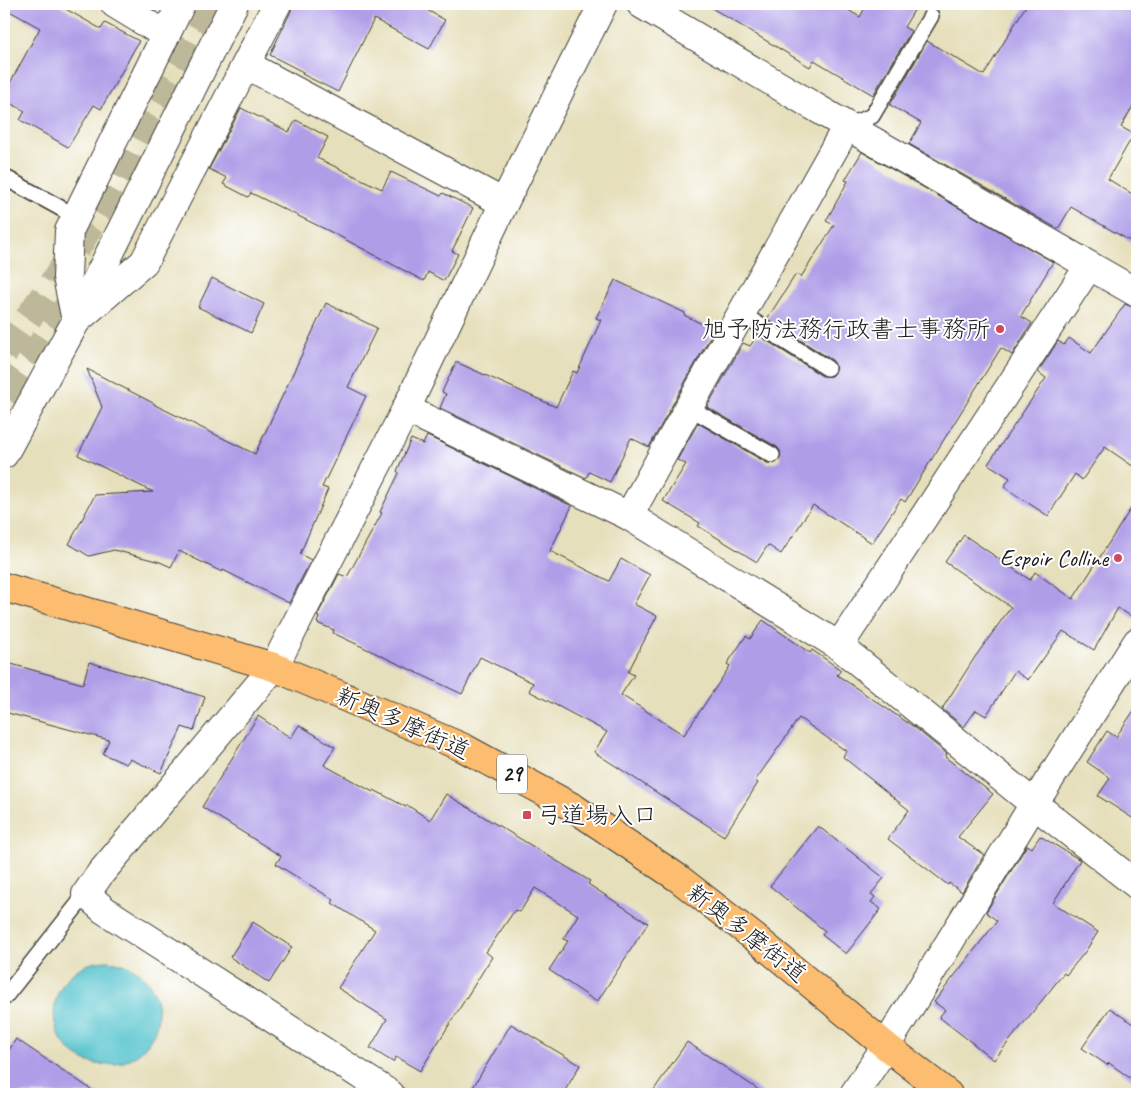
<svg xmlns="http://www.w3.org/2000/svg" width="1141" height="1098" font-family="Caveat,'Klee One',sans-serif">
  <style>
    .water { fill: #58c5cf; stroke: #3a7076 }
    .building { fill: #af9de8 }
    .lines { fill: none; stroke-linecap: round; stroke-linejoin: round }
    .motorway-tunnel { stroke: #beb89b; stroke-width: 28; stroke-dasharray: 28 14; stroke-linecap: butt }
    .service-casing { stroke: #3a3934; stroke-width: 18 }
    .minor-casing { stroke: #3a3934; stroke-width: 30 }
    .tertiary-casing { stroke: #3a3934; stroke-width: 30 }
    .primary-casing { stroke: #3a3934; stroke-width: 30 }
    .service { stroke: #fff; stroke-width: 15 }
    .minor { stroke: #fff; stroke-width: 28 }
    .tertiary { stroke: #fff; stroke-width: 28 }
    .primary { stroke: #fcbd6f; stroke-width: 28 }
    .poi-dot { fill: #d1495b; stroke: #fff; stroke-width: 2 }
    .labels { text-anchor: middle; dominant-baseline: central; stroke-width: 4; stroke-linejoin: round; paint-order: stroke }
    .shield { fill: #fff; stroke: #606060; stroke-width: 1 }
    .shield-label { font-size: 22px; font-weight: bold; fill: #1c1c1c }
    .poi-label { font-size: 24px; fill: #1c1c1c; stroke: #fff; text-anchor: end }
    .street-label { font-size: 24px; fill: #1c1c1c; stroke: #fff }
  </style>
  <rect width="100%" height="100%" fill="#fff"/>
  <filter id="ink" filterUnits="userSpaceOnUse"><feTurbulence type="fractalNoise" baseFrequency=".02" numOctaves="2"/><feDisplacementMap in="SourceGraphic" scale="10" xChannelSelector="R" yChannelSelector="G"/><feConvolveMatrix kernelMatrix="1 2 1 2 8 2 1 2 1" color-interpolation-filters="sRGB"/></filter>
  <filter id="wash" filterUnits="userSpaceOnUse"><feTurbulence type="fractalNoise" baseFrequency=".0096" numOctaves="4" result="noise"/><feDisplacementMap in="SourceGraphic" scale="20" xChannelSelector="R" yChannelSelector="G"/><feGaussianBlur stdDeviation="1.12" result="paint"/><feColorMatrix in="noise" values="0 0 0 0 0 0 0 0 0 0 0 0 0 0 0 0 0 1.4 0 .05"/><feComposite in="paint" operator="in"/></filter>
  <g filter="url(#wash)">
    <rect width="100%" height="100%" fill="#e6dfbb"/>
    <circle class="water" cx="106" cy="1013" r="52"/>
    <g id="blocks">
      <g class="building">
        <path d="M 4,4 L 57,4 L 101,29 L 105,23 L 139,41 L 101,109 L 94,105 L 68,147 L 20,120 L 25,111 L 4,100 L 4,94 L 40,28 L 4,8 Z"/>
        <path d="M 293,4 L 416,4 L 445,20 L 429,49 L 374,19 L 338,92 L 302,74 L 303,72 L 270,55 L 291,11 Z"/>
        <path d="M 705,4 L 838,4 L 860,17 L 867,4 L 918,4 L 904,27 L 911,31 L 873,95 L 814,60 L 810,67 Z"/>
        <path d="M 1027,4 L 1137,4 L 1137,99 L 1121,127 L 1134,134 L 1108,179 L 1137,197 L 1137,245 L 1071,207 L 1058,229 L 909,144 L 921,123 L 890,105 L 927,41 L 984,75 Z"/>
        <path d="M 241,108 L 289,132 L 296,120 L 328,137 L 317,158 L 382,189 L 391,172 L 441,196 L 443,193 L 473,208 L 452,251 L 458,254 L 444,281 L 428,272 L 424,281 L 333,233 L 251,193 L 248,197 L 223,184 L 227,178 L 209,169 Z"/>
        <path d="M 862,152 L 1053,262 L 1021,316 L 1032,323 L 1012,355 L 1001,348 L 905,502 L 901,499 L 872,543 L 813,505 L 781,554 L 768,545 L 757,562 L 698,526 L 700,523 L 663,501 L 686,464 L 677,460 L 698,423 L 767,463 L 776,463 L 780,459 L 780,451 L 777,447 L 707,407 L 743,343 L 750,346 L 758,335 L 822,376 L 831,376 L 835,373 L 835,364 L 832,360 L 767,319 L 796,274 L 801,277 L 834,225 L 826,221 L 848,181 L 845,180 Z"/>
        <path d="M 212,278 L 264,304 L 251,333 L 198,307 Z"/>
        <path d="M 615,280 L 685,313 L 684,315 L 714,330 L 649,447 L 631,438 L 610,482 L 589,472 L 586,478 L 440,408 L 446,394 L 442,392 L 456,362 L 556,407 L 573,371 L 577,373 L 601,320 L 596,318 Z"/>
        <path d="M 326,303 L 377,328 L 348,387 L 366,396 L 322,487 L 328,489 L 300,554 L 311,560 L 289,603 L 223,570 L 222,572 L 179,551 L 171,567 L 160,562 L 114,550 L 89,556 L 69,544 L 95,495 L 153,492 L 78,455 L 102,407 L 87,369 L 155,404 L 155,405 L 255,454 Z"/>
        <path d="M 1125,304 L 1137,309 L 1137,469 L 1105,447 L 1082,480 L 1075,474 L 1048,516 L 1004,487 L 1010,478 L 988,464 L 1046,378 L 1038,372 L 1058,341 L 1064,345 L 1069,338 L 1091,353 Z"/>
        <path d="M 427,436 L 572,506 L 550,551 L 609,581 L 621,559 L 650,575 L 634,604 L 657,616 L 628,672 L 634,675 L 621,695 L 684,735 L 730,666 L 727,664 L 746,636 L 750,639 L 763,620 L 810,653 L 812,650 L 841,670 L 837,675 L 914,727 L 947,754 L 945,757 L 993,794 L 958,837 L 984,855 L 962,892 L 949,883 L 948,885 L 888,839 L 909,810 L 843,757 L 846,751 L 799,718 L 755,781 L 758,783 L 724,836 L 594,752 L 607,732 L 529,691 L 533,683 L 480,657 L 462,694 L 333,633 L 334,630 L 317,623 L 319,617 L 317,616 L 339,574 L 347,577 L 382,513 L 380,512 L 399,473 L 397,471 L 411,439 L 423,444 Z"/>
        <path d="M 1137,499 L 1137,620 L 1118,608 L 1094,650 L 1063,631 L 1028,680 L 1015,671 L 986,716 L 976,710 L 964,727 L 942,709 L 975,657 L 1011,607 L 945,562 L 964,535 L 1030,580 L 1035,572 L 1073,599 Z"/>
        <path d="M 4,662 L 83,684 L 89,662 L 205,697 L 194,731 L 182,727 L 161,773 L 130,759 L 126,764 L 103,754 L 109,740 L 4,712 Z"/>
        <path d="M 1137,706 L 1137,821 L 1098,796 L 1110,778 L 1087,762 L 1107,731 L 1116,737 Z"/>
        <path d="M 258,716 L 291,738 L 299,725 L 335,747 L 324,765 L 373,792 L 374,790 L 406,807 L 407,805 L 430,820 L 446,794 L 590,881 L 588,884 L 648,923 L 597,1002 L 549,970 L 568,941 L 563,939 L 578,915 L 535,888 L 520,912 L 515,910 L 486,952 L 492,957 L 420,1071 L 396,1057 L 393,1062 L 370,1048 L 387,1019 L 338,988 L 375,930 L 332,903 L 334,900 L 276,864 L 281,856 L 202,807 Z"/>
        <path d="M 818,826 L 884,878 L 871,894 L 875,897 L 871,902 L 881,909 L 846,954 L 822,935 L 825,931 L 770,886 Z"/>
        <path d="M 1040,836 L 1080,860 L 1053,903 L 1098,932 L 1085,952 L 1066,975 L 1064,973 L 994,1060 L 939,1017 L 945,1010 L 934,1002 L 997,921 L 986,912 L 1027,845 L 1032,848 Z"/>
        <path d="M 253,922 L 292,947 L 269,983 L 230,957 Z"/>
        <path d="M 1110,1008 L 1137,1027 L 1137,1083 L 1109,1063 L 1107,1065 L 1082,1048 Z"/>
        <path d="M 511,1024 L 580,1065 L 563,1094 L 469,1094 Z"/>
        <path d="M 16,1039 L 98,1094 L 4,1094 L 4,1058 Z"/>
        <path d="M 687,1042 L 765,1094 L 651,1094 Z"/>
      </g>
    </g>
  </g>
  <g filter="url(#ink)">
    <use href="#blocks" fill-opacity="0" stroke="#3a3934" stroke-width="1"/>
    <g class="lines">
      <g class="motorway-tunnel">
        <path d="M 4,353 L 75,251 L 190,51 L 214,4"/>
        <path d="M 4,396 L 18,378 L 83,285"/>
      </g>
      <defs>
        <g id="service">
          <path d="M 847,126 L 872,116 L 931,16"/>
          <path d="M 4,177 L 75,216"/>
          <path d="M 742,314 L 827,368"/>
          <path d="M 688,407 L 772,455"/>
          <path d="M 4,998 L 86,894"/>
        </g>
        <g id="minor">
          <path d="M 115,4 L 166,35"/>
          <path d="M 181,4 L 69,231 L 67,277 L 76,321 L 144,262 L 277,4"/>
          <path d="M 641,4 L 847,126 L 1137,293"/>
          <path d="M 247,65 L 504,203"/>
          <path d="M 406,409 L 629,516 L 839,646 L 1034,804 L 1137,885"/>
          <path d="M 629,516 C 700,385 774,256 847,126"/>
          <path d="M 839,646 L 1089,266"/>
          <path d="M 390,1094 L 104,910 L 86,894 L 100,874 L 274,667 L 406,409 L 504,203 L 603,4"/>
          <path d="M 854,1094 L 886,1046 L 1034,804 L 1137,642"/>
        </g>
        <path id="tertiary" d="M 4,454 L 76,321 L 234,4"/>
        <path id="primary" d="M 4,587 L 274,667 L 464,748 L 574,808 L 678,878 L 759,941 L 886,1046 L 948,1094"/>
      </defs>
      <use href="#service" class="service-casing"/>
      <use href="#minor" class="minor-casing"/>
      <use href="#tertiary" class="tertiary-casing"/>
      <use href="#primary" class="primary-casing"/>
      <use href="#service" class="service"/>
      <use href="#minor" class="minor"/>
      <use href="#tertiary" class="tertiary"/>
      <use href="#primary" class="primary"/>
    </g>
  </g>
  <g class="poi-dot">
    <circle cx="1000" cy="329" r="5"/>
    <circle cx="1118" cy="558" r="5"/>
    <rect x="522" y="810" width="10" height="10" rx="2.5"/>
  </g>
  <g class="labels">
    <rect class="shield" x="497" y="754.5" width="30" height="39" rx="4"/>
    <g class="shield-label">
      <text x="512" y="774">29</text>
    </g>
    <g class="poi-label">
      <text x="990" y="329">旭予防法務行政書士事務所</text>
      <text x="1108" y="558">Espoir Colline</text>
      <text x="537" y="815" text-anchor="start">弓道場入口</text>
    </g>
    <g class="street-label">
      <text transform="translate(403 723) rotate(24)">新奥多摩街道</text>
      <text transform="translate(747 933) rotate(38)">新奥多摩街道</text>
    </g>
  </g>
  <rect width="1141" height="1098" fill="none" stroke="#fff" stroke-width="20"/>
</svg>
